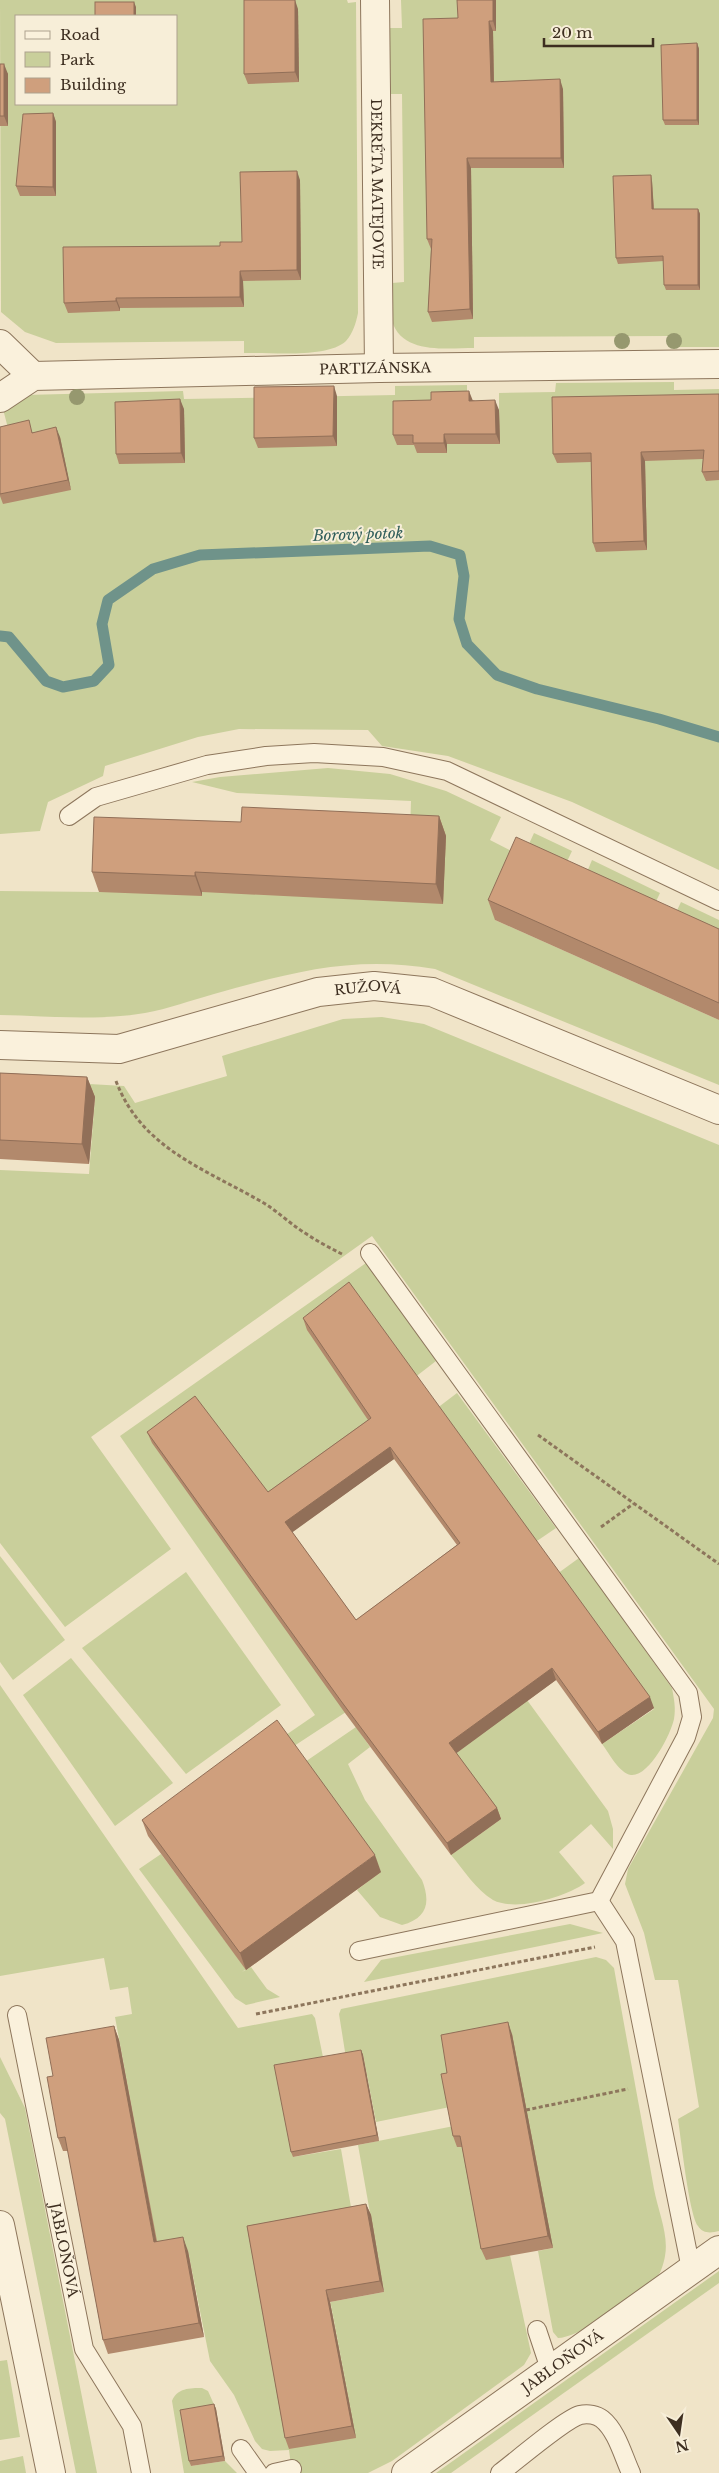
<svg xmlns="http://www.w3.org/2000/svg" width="719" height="2473" font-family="'Libre Baskerville',serif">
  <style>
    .green { fill: #c9cf9b; fill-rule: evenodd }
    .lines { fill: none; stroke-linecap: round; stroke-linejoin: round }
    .stream { stroke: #6f938a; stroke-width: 11 }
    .lane-casing { stroke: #8d765c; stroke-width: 20 }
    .street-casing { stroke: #8d765c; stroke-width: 30 }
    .path { stroke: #8d765c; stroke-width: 3; stroke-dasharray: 4 2.5; stroke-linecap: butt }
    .lane { stroke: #faf1dc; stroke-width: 18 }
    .street { stroke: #faf1dc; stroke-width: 28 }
    .tree { fill: #96986f }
    .wall { fill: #b2896c; fill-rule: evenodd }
    .shaded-wall { fill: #916f58 }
    .building { fill: #cf9f7d; stroke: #916f58; fill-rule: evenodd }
    .labels { text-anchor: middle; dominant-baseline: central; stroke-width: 4; stroke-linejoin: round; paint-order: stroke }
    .street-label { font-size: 14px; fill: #3d2e20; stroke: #f7eed8 }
    .water-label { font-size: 15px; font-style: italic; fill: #2f5d5a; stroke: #f7eed8 }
  </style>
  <rect width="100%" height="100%" fill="#f0e4c8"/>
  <g class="green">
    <path d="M 0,0 L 347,0 L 348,3 L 356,2 L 358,313 C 356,323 353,333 346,341 C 327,359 269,352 244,353 L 244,341 L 56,343 L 25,332 L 1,312 ZM 16,16 L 176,16 L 176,104 L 16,104 Z"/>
    <path d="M 401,0 L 719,0 L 719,347 L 669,347 L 668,336 L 474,337 L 474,348 C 448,348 402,355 392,321 C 389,310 392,294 392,283 L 404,282 L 402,94 L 391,94 L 389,28 L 402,28 Z"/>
    <path d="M 674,382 L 674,390 L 719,389 L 719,870 L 572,802 L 448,756 L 382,746 L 368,730 L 239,729 L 198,737 L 105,766 L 103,776 L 48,802 L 40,831 L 0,834 L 0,453 L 10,436 L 3,409 L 25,395 L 183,391 L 184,399 L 395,395 L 395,386 L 467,385 L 467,401 L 417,445 L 417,453 L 447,453 L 447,444 L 499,444 L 499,393 L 555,392 L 556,383 Z"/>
    <path d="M 328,768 L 390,774 L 446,791 L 501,817 L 490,840 L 523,857 L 534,833 L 572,851 L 561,874 L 495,920 L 719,1020 L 719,1085 L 435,969 C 354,955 292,972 214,994 C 192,1000 168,1009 145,1013 C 97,1021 48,1016 0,1015 L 0,891 L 99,892 L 204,841 L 410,834 L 411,801 L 237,793 L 192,782 L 220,777 Z"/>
    <path d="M 592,860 L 660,893 L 650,914 L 582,884 Z"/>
    <path d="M 681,902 L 719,920 L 719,945 L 671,923 Z"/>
    <path d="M 382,1017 L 424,1024 L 719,1145 L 719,2231 C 711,2233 703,2234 698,2226 C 689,2214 681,2138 678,2119 L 699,2107 L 678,1980 L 655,1980 L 644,1933 L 625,1884 L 628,1869 L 713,1718 L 714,1709 L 372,1236 L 91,1437 L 171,1549 L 65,1627 L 0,1543 L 0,1170 L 89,1174 L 95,1097 L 54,1082 L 124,1086 L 135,1103 L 227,1076 L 222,1056 L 343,1019 Z"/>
    <path d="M 366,1263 L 436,1361 L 414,1378 L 308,1330 L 375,1429 L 272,1503 L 346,1712 L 291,1748 L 283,1737 L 315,1715 L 120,1436 Z"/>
    <path d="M 457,1393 L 556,1528 L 534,1543 L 436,1409 Z"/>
    <path d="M 0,1556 L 65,1640 L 13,1680 L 0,1662 Z"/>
    <path d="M 579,1558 L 672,1688 C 674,1699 676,1708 674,1719 C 671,1734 649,1777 631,1775 C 619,1773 609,1753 602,1744 L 654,1709 L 557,1574 Z"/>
    <path d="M 186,1572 L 281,1705 L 186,1774 L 82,1648 Z"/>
    <path d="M 71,1658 L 173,1783 L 115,1826 L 23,1695 Z"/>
    <path d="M 0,1685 L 238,2028 L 312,2014 L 315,2018 L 324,2062 L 293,2157 L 341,2149 L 363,2277 L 327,2284 L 356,2437 L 330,2302 L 384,2292 L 358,2145 L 454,2126 L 510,2255 L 531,2353 L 524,2365 L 392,2461 L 368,2473 L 292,2473 L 289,2450 L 270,2451 L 262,2449 L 255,2441 L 234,2395 L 210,2361 L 188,2251 L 159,2256 L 115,2017 L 132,2014 L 128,1987 L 110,1990 L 104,1958 L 0,1976 Z"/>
    <path d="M 527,1700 L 608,1811 L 613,1829 L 613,1849 L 591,1824 L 559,1852 L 585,1883 C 566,1897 516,1912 493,1900 C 476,1890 464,1870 451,1855 L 501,1819 L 454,1755 Z"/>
    <path d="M 356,1727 L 370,1747 L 348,1764 L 365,1800 L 422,1880 C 431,1903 427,1918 402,1925 L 380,1917 L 357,1890 L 380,1872 L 302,1764 Z"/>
    <path d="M 161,1854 L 246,1969 L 242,1972 L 251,1967 L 267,1989 L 280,1997 L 246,2005 L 235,1998 L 139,1869 Z"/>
    <path d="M 570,1924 L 603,1933 L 364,1982 L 381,1960 Z"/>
    <path d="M 596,1957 L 606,1960 L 614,1968 C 627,2042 641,2115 654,2189 C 658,2211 669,2235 665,2256 C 664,2262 661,2273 657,2277 C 641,2294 580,2338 558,2338 L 553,2332 L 538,2251 L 553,2248 L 452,2084 L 450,2107 L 376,2122 L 363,2055 L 346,2058 L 339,2014 L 341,2009 Z"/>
    <path d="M 0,2057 L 25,2108 L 97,2473 L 76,2473 L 5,2119 L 0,2113 Z"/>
    <path d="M 719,2271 L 719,2283 L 451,2473 L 436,2473 Z"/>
    <path d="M 7,2360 L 20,2437 L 0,2440 L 0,2361 Z"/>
    <path d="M 202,2388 L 208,2391 L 216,2409 L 182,2415 L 191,2466 L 225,2461 L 237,2473 L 184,2473 L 172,2401 C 177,2388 190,2388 202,2388 Z"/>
    <path d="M 23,2456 L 26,2473 L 0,2473 L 0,2461 Z"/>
  </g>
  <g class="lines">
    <path class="stream" d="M 0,636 L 9,637 L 46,681 L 63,687 L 94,681 L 109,665 L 102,624 L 108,600 L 153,569 L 200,555 L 430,546 L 460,555 L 464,576 L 459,619 L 467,644 L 497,675 L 537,689 L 659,719 L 719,737"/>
    <defs>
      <g id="lane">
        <path d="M 69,816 L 96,797 L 207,765 L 266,756 L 314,753 L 383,757 L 447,771 L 719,901"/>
        <path d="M 599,1901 L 625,1941 L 691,2269"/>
        <path d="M 359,1951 L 599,1901 L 686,1737 L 692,1717 L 688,1693 L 370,1253"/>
        <path id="s1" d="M 17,2015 L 84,2349 L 132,2426 L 141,2473"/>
        <path d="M 537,2330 L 551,2372"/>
        <path d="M 241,2449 L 258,2473"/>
        <path d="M 274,2473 L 292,2469"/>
        <path d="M 500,2473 C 516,2461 565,2419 580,2415 C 588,2413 597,2415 602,2419 C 617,2431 623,2456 631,2473"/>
      </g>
      <g id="street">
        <path id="s2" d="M 375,0 L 379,368"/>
        <path d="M 0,344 L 33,376"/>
        <path id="s3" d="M 0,398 L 33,376 L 379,368 L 719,364"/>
        <path id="s4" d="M 0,1045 L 119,1049 L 318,992 L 374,986 L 432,992 L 719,1110"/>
        <path d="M 0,2225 L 51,2473"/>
        <path id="s5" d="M 406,2473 L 719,2250"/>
      </g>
    </defs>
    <use href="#lane" class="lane-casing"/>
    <use href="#street" class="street-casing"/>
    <g class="path">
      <path d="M 116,1081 C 141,1148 205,1169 262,1202 C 276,1210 287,1221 299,1229 C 313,1239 328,1247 342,1254"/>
      <path d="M 538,1435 L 719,1564"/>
      <path d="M 601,1527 L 633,1504"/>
      <path d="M 256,2014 L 595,1947"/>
      <path d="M 526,2110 L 628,2089"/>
    </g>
    <use href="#lane" class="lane"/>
    <use href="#street" class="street"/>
  </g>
  <g class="tree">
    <circle cx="622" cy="341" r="8"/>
    <circle cx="674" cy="341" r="8"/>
    <circle cx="77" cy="397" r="8"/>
  </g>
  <g class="wall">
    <path d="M 496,0 L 496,31 L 493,31 L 494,82 L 563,89 L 564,168 L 471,168 L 473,319 L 432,322 L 428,312 L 431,249 L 427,239 L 458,18 Z"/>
    <path d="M 298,9 L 299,82 L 248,84 L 244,74 Z"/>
    <path d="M 697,43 L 699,49 L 699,125 L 665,125 L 663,120 Z"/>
    <path d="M 0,64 L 8,74 L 8,126 L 0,126 Z"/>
    <path d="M 53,113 L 56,122 L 56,196 L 20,196 L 16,186 Z"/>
    <path d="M 300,180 L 301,280 L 243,281 L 244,307 L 120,308 L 120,311 L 68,313 L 64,303 L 220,246 L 242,242 Z"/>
    <path d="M 652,181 L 654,209 L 698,209 L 700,214 L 700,290 L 666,290 L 664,285 L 664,261 L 618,264 L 616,258 Z"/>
    <path d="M 719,394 L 719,480 L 706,481 L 702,472 L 703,459 L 645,461 L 647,550 L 596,552 L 593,543 L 591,462 L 557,463 L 553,454 Z"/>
    <path d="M 337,396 L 337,446 L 258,448 L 254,438 Z"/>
    <path d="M 473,400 L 499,410 L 500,444 L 447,444 L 447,453 L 417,453 L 414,445 L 397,445 L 393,435 Z"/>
    <path d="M 184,409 L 185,463 L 119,464 L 116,454 Z"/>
    <path d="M 0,427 L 60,437 L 71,490 L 3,504 L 0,496 Z"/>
    <path d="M 439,816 L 446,836 L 443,904 L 202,892 L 202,896 L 99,892 L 92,872 L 241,822 Z"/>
    <path d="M 488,900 L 719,929 L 719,1020 L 495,920 Z"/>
    <path d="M 0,1073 L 87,1077 L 95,1097 L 89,1164 L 0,1159 Z"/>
    <path d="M 303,1318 L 654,1708 L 602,1744 L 556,1680 L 456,1753 L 497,1808 L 501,1819 L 451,1855 L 345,1713 L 152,1443 L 147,1432 L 268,1492 L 368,1420 L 307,1330 ZM 394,1459 L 457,1545 L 356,1620 L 292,1532 Z"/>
    <path d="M 142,1820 L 381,1872 L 246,1970 L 148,1836 Z"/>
    <path d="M 114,2026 L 119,2040 L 157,2241 L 188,2251 L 204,2337 L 108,2354 L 103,2340 L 68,2151 L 63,2151 L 58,2138 L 53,2076 Z"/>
    <path d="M 512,2034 L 553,2248 L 486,2260 L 481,2249 L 462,2147 L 457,2147 L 453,2136 L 447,2073 Z"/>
    <path d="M 361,2050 L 363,2055 L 379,2141 L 293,2157 L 291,2152 Z"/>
    <path d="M 366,2204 L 371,2215 L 384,2292 L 330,2302 L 356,2438 L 289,2449 L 285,2438 L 247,2226 Z"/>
    <path d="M 214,2404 L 216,2409 L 225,2461 L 191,2466 L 189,2461 Z"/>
  </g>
  <g class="shaded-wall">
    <path d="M 295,0 L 298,9 L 299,82 L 295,72 Z"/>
    <path d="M 493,0 L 496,0 L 496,31 L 493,21 Z"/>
    <path d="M 134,2 L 136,7 L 136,16 L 134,16 Z"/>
    <path d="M 489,21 L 493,31 L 494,92 L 491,82 Z"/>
    <path d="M 697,43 L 699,49 L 699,125 L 697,120 Z"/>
    <path d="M 4,64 L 8,74 L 8,126 L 4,116 Z"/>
    <path d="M 560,79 L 563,89 L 564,168 L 561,158 Z"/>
    <path d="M 53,113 L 56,122 L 56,196 L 53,187 Z"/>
    <path d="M 467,158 L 471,168 L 473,319 L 470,309 Z"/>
    <path d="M 297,171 L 300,180 L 301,280 L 297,270 Z"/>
    <path d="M 651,175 L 652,181 L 654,215 L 652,209 Z"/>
    <path d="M 698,209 L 700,214 L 700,290 L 698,285 Z"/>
    <path d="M 240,271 L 243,281 L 244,307 L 240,297 Z"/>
    <path d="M 116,298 L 120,308 L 120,311 L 116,301 Z"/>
    <path d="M 334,386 L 337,396 L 337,446 L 333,436 Z"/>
    <path d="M 469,391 L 473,401 L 469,401 Z"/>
    <path d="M 180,399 L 184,409 L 185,463 L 181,453 Z"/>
    <path d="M 495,400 L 499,410 L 500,444 L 496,434 Z"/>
    <path d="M 56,427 L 60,437 L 71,490 L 68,480 Z"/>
    <path d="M 444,434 L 447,444 L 447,453 L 444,443 Z"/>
    <path d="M 641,452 L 645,461 L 647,550 L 644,541 Z"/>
    <path d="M 439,816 L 446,836 L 443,904 L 436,884 Z"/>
    <path d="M 195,872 L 202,892 L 202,896 L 195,876 Z"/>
    <path d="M 87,1077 L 95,1097 L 89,1164 L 82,1144 Z"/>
    <path d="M 390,1447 L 394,1459 L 290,1534 L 285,1522 Z"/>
    <path d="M 552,1668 L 556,1680 L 454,1755 L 449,1743 Z"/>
    <path d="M 650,1697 L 654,1708 L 602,1744 L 598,1732 Z"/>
    <path d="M 497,1808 L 501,1819 L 451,1855 L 447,1843 Z"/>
    <path d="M 375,1855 L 381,1872 L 246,1970 L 240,1953 Z"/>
    <path d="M 508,2022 L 512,2034 L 553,2248 L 548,2236 Z"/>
    <path d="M 114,2026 L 119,2040 L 159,2256 L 154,2242 Z"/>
    <path d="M 361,2050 L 363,2055 L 379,2141 L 377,2135 Z"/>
    <path d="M 366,2204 L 371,2215 L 384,2292 L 380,2281 Z"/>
    <path d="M 183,2237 L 188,2251 L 204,2337 L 199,2323 Z"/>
    <path d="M 326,2290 L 330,2302 L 356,2438 L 352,2426 Z"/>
    <path d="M 214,2404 L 216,2409 L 225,2461 L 223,2456 Z"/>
  </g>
  <g class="building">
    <path d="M 244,0 L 295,0 L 295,72 L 244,74 Z"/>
    <path d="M 457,0 L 493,0 L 493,21 L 489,21 L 491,82 L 560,79 L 561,158 L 467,158 L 470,309 L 428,312 L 432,239 L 427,239 L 423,19 L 458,18 Z"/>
    <rect x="95" y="2" width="39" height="14"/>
    <path d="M 697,43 L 697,120 L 663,120 L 661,45 Z"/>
    <rect x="0" y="64" width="4" height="52"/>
    <path d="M 53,113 L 53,187 L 16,186 L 23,114 Z"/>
    <path d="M 297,171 L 297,270 L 240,271 L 240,297 L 116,298 L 116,301 L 64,303 L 63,247 L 220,246 L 220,242 L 242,242 L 240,172 Z"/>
    <path d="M 651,175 L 652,209 L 698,209 L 698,285 L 664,285 L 663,256 L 616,258 L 613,176 Z"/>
    <path d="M 334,386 L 333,436 L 254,438 L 254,387 Z"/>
    <path d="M 469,391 L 469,401 L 495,400 L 496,434 L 444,434 L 444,443 L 413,443 L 413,435 L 393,435 L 393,401 L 431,400 L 431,392 Z"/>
    <path d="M 719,394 L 719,471 L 702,472 L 704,450 L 641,452 L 644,541 L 593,543 L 591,453 L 553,454 L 552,397 Z"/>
    <path d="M 180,399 L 181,453 L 116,454 L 115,402 Z"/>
    <path d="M 29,420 L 32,433 L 56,427 L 68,480 L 0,494 L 0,427 Z"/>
    <path d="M 242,807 L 439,816 L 436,884 L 195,872 L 195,876 L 92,872 L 94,817 L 241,822 Z"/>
    <path d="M 516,837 L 719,929 L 719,1003 L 488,900 Z"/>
    <path d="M 0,1073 L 87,1077 L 82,1144 L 0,1140 Z"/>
    <path d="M 349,1282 L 650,1697 L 598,1732 L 552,1668 L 449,1743 L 497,1808 L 447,1843 L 341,1701 L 147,1432 L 195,1396 L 268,1492 L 371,1418 L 303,1318 ZM 390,1447 L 460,1543 L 356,1620 L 285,1522 Z"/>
    <path d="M 277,1720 L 375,1855 L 240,1953 L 142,1820 Z"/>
    <path d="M 508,2022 L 548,2236 L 481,2249 L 460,2136 L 453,2136 L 441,2074 L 447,2073 L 441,2035 Z"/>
    <path d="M 114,2026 L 154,2242 L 183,2237 L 199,2323 L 103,2340 L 65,2137 L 58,2138 L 47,2077 L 53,2076 L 46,2038 Z"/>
    <path d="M 361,2050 L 377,2135 L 291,2152 L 274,2065 Z"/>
    <path d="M 366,2204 L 380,2281 L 326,2290 L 352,2426 L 285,2438 L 247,2226 Z"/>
    <path d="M 214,2404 L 223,2456 L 189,2461 L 180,2410 Z"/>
  </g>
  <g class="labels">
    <g class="street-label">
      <text stroke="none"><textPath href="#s2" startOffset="184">DEKRÉTA MATEJOVIE</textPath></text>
      <text stroke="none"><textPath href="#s3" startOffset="382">PARTIZÁNSKA</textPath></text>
      <text stroke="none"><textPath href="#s4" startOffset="376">RUŽOVÁ</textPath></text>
      <text stroke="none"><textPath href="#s1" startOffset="240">JABLOŇOVÁ</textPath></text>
      <text stroke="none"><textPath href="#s5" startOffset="192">JABLOŇOVÁ</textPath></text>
    </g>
    <g class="water-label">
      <text transform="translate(358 534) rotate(-2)">Borový potok</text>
    </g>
  </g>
  <rect x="15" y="15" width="162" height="90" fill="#f7eed8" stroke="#ada18e"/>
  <rect x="25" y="31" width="25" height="8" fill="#faf1dc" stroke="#ada18e"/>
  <text x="60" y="40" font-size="15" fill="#3d2e20">Road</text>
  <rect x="25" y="52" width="25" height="15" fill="#c9cf9b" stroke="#ada18e"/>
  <text x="60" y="65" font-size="15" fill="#3d2e20">Park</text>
  <rect x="25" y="78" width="25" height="15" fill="#cf9f7d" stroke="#ada18e"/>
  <text x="60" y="90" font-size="15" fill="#3d2e20">Building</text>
  <g transform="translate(679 2433) rotate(167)" stroke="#f7eed8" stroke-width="4" paint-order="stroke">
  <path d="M0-4L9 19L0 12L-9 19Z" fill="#3d2e20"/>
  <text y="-8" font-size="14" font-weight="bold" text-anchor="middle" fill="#3d2e20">N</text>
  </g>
  <path d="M544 38v8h109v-8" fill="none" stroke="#3d2e20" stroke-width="2.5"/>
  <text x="552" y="38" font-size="15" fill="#3d2e20" stroke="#f7eed8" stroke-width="4" paint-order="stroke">20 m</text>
</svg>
